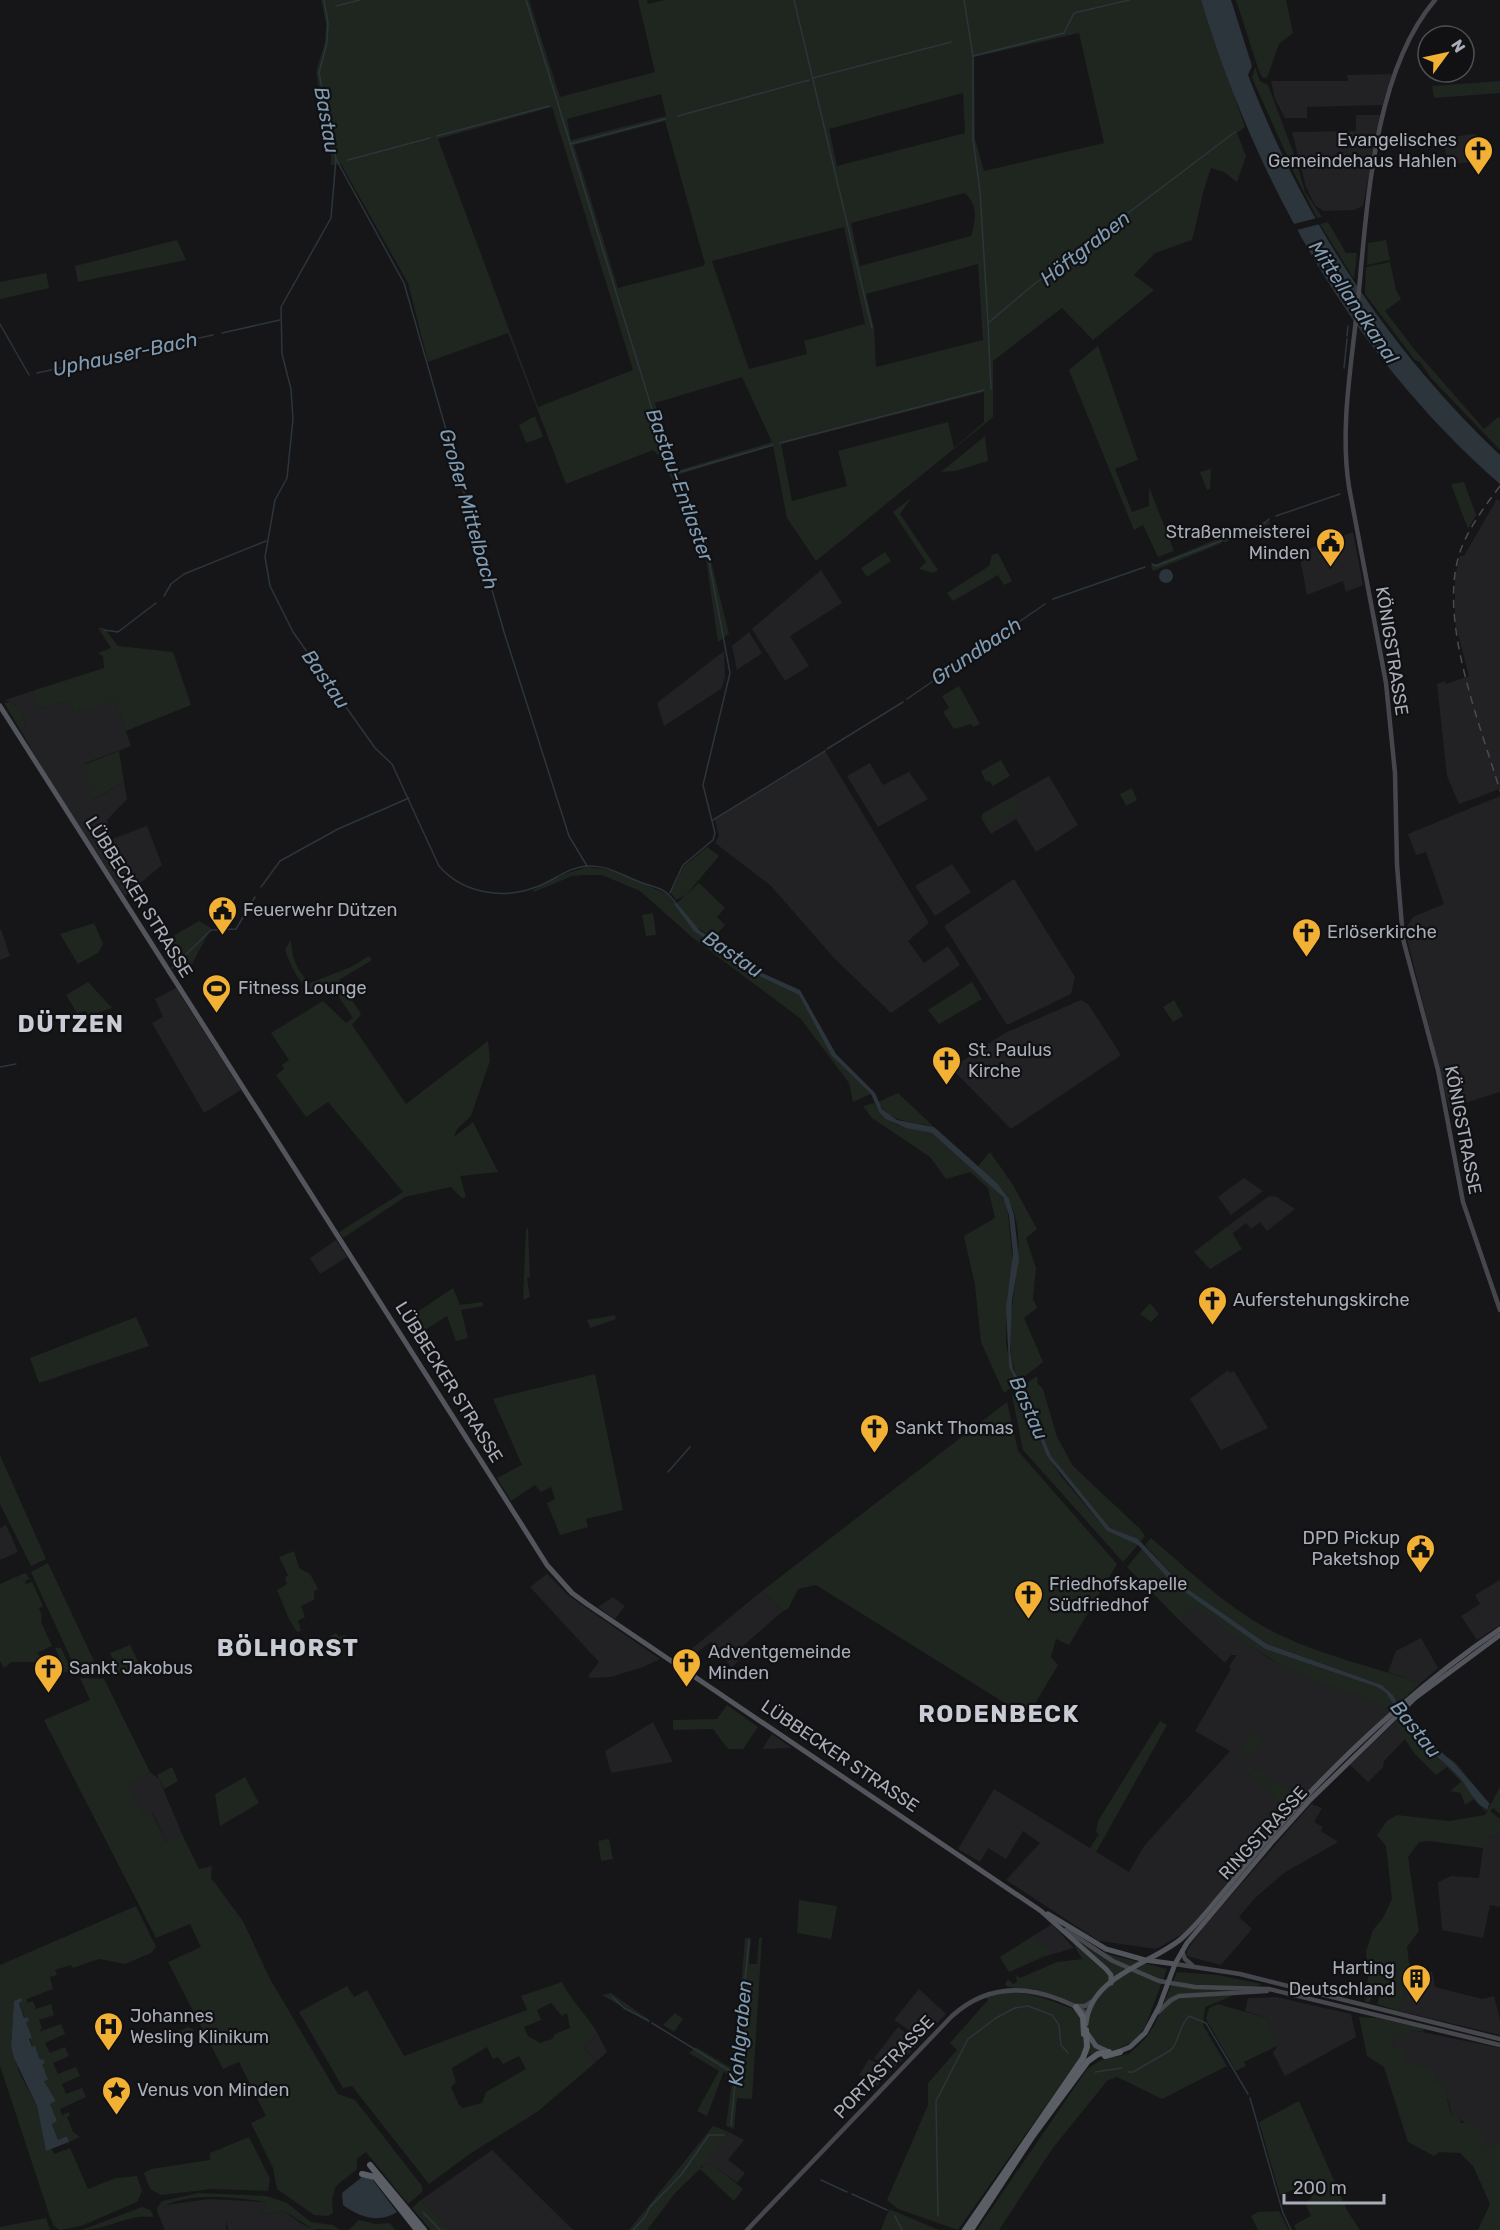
<svg xmlns="http://www.w3.org/2000/svg" width="1500" height="2230" font-family="Rubik,sans-serif">
  <style>
    .built { fill: #222225 }
    .green { fill: #1e261f; fill-rule: evenodd }
    .water { fill: #2c353c }
    .pier { fill: #161618 }
    .lines { fill: none; stroke-linecap: round; stroke-linejoin: round }
    .stream { stroke: #2c353c; stroke-width: 1.5 }
    .secondary { stroke: #45474d; stroke-width: 4.5 }
    .primary { stroke: #53555c; stroke-width: 5 }
    .trunk { stroke: #5b5e65; stroke-width: 6 }
    .rail { stroke: #4a4c52; stroke-width: 1.5; stroke-dasharray: 8 6; stroke-linecap: butt }
    .labels { text-anchor: middle; dominant-baseline: central; stroke-width: 4.5; stroke-linejoin: round; paint-order: stroke }
    .poi-label { font-size: 18px; fill: #a8adb8; stroke: #111113; text-anchor: start }
    .street-label { font-size: 18px; fill: #a8adb8; stroke: #111113 }
    .water-label { font-size: 20px; font-style: italic; fill: #7f9bb3; stroke: #111113 }
    .district-label { font-size: 24px; font-weight: bold; letter-spacing: 1.5px; fill: #c9ccd4; stroke: #111113 }
  </style>
  <rect width="100%" height="100%" fill="#161618"/>
  <g class="built">
    <path d="M 1392,74 L 1382,105 L 1307,107 L 1307,118 L 1285,118 L 1275,99 L 1271,81 L 1348,81 L 1347,75 Z"/>
    <path d="M 1356,115 L 1380,115 L 1363,206 L 1354,210 L 1323,211 L 1315,205 L 1306,187 L 1292,132 L 1356,131 Z"/>
    <path d="M 1474,134 L 1478,136 L 1480,148 L 1477,161 L 1448,165 L 1443,138 Z"/>
    <path d="M 1497,499 L 1500,501 L 1500,789 L 1459,804 L 1447,776 L 1437,684 L 1445,681 L 1446,684 L 1469,676 L 1455,622 L 1455,577 L 1460,556 L 1464,556 Z"/>
    <path d="M 1353,532 L 1363,585 L 1346,592 L 1343,581 L 1307,595 L 1299,553 Z"/>
    <path d="M 821,570 L 842,603 L 790,636 L 809,666 L 785,681 L 752,629 Z"/>
    <path d="M 749,632 L 762,653 L 737,670 L 732,646 Z"/>
    <path d="M 724,651 L 725,678 L 721,689 L 664,726 L 657,703 Z"/>
    <path d="M 32,691 L 38,709 L 70,701 L 74,713 L 115,700 L 131,746 L 86,763 L 94,799 L 124,782 L 127,799 L 107,820 L 112,839 L 147,826 L 162,865 L 125,896 L 49,780 L 21,731 L 25,729 L 23,714 L 11,701 L 3,701 Z"/>
    <path d="M 825,751 L 929,923 L 908,941 L 924,963 L 948,946 L 960,965 L 891,1013 L 834,958 L 770,885 L 715,843 L 719,836 L 715,820 Z"/>
    <path d="M 870,763 L 883,785 L 909,772 L 928,799 L 878,827 L 847,776 Z"/>
    <path d="M 1049,776 L 1078,825 L 1036,852 L 1016,819 L 991,834 L 981,818 L 983,813 Z"/>
    <path d="M 1500,796 L 1500,1092 L 1449,1108 L 1405,930 L 1413,917 L 1444,904 L 1426,852 L 1416,855 L 1408,834 Z"/>
    <path d="M 952,864 L 971,892 L 935,916 L 915,886 Z"/>
    <path d="M 1014,879 L 1075,977 L 1071,994 L 1007,1025 L 944,926 Z"/>
    <path d="M 1,929 L 10,956 L 0,960 L 0,930 Z"/>
    <path d="M 176,988 L 241,1090 L 204,1113 L 152,1023 L 163,1017 L 155,999 Z"/>
    <path d="M 1081,1000 L 1088,1004 L 1121,1055 L 1011,1129 L 952,1069 L 953,1067 L 1005,1033 Z"/>
    <path d="M 1244,1178 L 1263,1191 L 1231,1215 L 1218,1197 Z"/>
    <path d="M 1269,1196 L 1277,1197 L 1295,1209 L 1267,1231 L 1260,1222 L 1251,1229 L 1246,1223 L 1232,1234 L 1228,1226 Z"/>
    <path d="M 336,1240 L 347,1257 L 320,1274 L 310,1258 Z"/>
    <path d="M 1228,1370 L 1230,1373 L 1234,1371 L 1268,1428 L 1221,1450 L 1190,1399 Z"/>
    <path d="M 6,1525 L 18,1552 L 0,1560 L 0,1528 Z"/>
    <path d="M 547,1574 L 569,1596 L 660,1659 L 643,1667 L 611,1677 L 591,1678 L 588,1676 L 599,1662 L 530,1587 Z"/>
    <path d="M 1500,1580 L 1500,1625 L 1477,1640 L 1461,1616 L 1480,1604 L 1475,1595 Z"/>
    <path d="M 762,1591 L 783,1611 L 744,1645 L 746,1651 L 732,1668 L 711,1642 L 683,1663 L 678,1660 Z"/>
    <path d="M 613,1597 L 625,1606 L 615,1619 L 598,1607 Z"/>
    <path d="M 1197,1607 L 1268,1658 L 1310,1679 L 1366,1696 L 1391,1711 L 1306,1793 L 1186,1932 L 1156,1949 L 1099,1941 L 1006,1880 L 1040,1843 L 1023,1831 L 1006,1859 L 988,1848 L 980,1862 L 958,1849 L 994,1789 L 1129,1872 L 1144,1846 L 1230,1751 L 1195,1731 L 1231,1669 L 1229,1666 L 1237,1655 L 1231,1655 L 1225,1663 L 1181,1622 Z"/>
    <path d="M 1421,1638 L 1438,1668 L 1421,1683 L 1388,1672 L 1396,1651 Z"/>
    <path d="M 653,1722 L 673,1762 L 611,1773 L 605,1751 Z"/>
    <path d="M 1394,1723 L 1405,1739 L 1384,1761 L 1383,1767 L 1368,1782 L 1350,1765 Z"/>
    <path d="M 772,1734 L 792,1748 L 762,1749 Z"/>
    <path d="M 150,1772 L 159,1779 L 182,1834 L 166,1842 L 153,1813 L 143,1817 L 128,1785 Z"/>
    <path d="M 1311,1804 L 1322,1808 L 1314,1822 L 1323,1827 L 1321,1831 L 1338,1842 L 1284,1873 L 1255,1898 L 1239,1917 L 1252,1929 L 1221,1965 L 1187,1956 L 1187,1950 L 1203,1928 Z"/>
    <path d="M 1500,1835 L 1500,1907 L 1490,1905 L 1483,1938 L 1442,1930 L 1438,1882 L 1451,1876 L 1479,1878 L 1483,1848 L 1487,1837 Z"/>
    <path d="M 1052,1924 L 1074,1948 L 1046,1956 L 1009,1972 L 1000,1957 Z"/>
    <path d="M 1414,1969 L 1432,1972 L 1435,1987 L 1482,1999 L 1494,1996 L 1500,2019 L 1500,2035 L 1399,2011 Z"/>
    <path d="M 919,1989 L 946,2014 L 922,2039 L 894,2020 Z"/>
    <path d="M 1276,1997 L 1351,2014 L 1356,2037 L 1285,2076 L 1273,2053 L 1278,2045 L 1266,2018 L 1245,2011 L 1248,1998 Z"/>
    <path d="M 898,2027 L 919,2043 L 892,2070 L 874,2058 Z"/>
    <path d="M 1412,2030 L 1500,2048 L 1500,2163 L 1494,2147 L 1488,2152 L 1460,2118 L 1452,2115 L 1448,2101 L 1434,2081 L 1406,2062 L 1400,2049 L 1392,2047 L 1393,2033 L 1403,2034 L 1405,2037 Z"/>
    <path d="M 598,2034 L 607,2052 L 596,2062 L 583,2047 Z"/>
    <path d="M 869,2059 L 891,2071 L 877,2086 L 859,2075 Z"/>
    <path d="M 729,2132 L 744,2140 L 728,2160 L 745,2173 L 737,2183 L 712,2164 L 703,2167 L 702,2164 Z"/>
    <path d="M 492,2150 L 573,2230 L 449,2230 L 421,2200 Z"/>
    <path d="M 210,2199 L 266,2202 L 262,2214 L 284,2211 L 302,2224 L 316,2230 L 228,2230 L 226,2220 L 226,2230 L 165,2230 L 158,2214 L 165,2205 Z"/>
  </g>
  <g class="green">
    <path d="M 321,0 L 529,0 L 560,97 L 655,72 L 638,0 L 647,0 L 648,4 L 664,0 L 1201,0 L 1245,127 L 1237,133 L 1246,156 L 1237,182 L 1224,172 L 1211,168 C 1202,191 1199,215 1192,240 L 1155,253 L 1134,275 L 1154,290 L 1093,340 L 1062,308 L 993,361 L 993,417 L 816,561 L 787,518 L 773,446 L 677,475 L 694,506 L 707,544 L 729,634 L 718,642 L 704,545 L 690,509 L 670,476 L 665,461 L 653,450 L 566,484 L 508,333 L 428,362 L 408,283 L 341,164 L 331,165 L 331,154 L 316,72 L 325,42 L 326,24 ZM 1079,33 L 1104,143 L 984,171 L 975,139 L 974,57 ZM 963,93 L 965,133 L 837,166 L 829,129 ZM 661,94 L 666,116 L 571,140 L 567,119 ZM 552,107 L 633,370 L 538,407 L 438,139 ZM 665,121 L 705,264 L 703,266 L 618,288 L 574,145 ZM 965,193 C 978,206 976,219 971,236 L 860,266 L 851,223 ZM 844,227 L 865,324 L 804,341 L 807,354 L 749,369 L 712,261 ZM 978,264 L 983,340 L 876,367 L 874,328 L 866,294 ZM 742,377 L 772,442 L 676,471 L 655,403 ZM 984,392 L 984,422 L 954,448 L 948,422 L 838,451 L 847,486 L 792,501 L 781,444 Z"/>
    <path d="M 1236,0 L 1286,0 L 1293,33 L 1279,44 L 1267,78 L 1262,77 L 1259,71 Z"/>
    <path d="M 1255,67 L 1260,81 L 1268,85 L 1295,157 L 1289,160 L 1252,78 Z"/>
    <path d="M 1500,81 L 1500,93 L 1434,98 L 1432,86 Z"/>
    <path d="M 1296,160 L 1305,192 L 1322,217 L 1317,218 L 1290,165 Z"/>
    <path d="M 1328,222 L 1346,253 L 1357,253 L 1354,279 L 1320,224 Z"/>
    <path d="M 177,240 L 186,260 L 78,282 L 75,266 Z"/>
    <path d="M 1386,240 L 1390,260 L 1367,265 L 1368,243 Z"/>
    <path d="M 1390,262 L 1396,290 L 1401,299 L 1385,311 L 1414,349 L 1484,429 L 1498,417 L 1500,418 L 1500,450 L 1431,378 L 1420,362 L 1415,360 L 1365,294 L 1366,267 Z"/>
    <path d="M 46,273 L 49,288 L 0,299 L 0,282 Z"/>
    <path d="M 1098,346 L 1138,460 L 1115,469 L 1132,512 L 1149,506 L 1149,487 L 1174,551 L 1158,557 L 1143,525 L 1134,530 L 1069,370 Z"/>
    <path d="M 535,416 L 543,437 L 526,443 L 519,425 Z"/>
    <path d="M 985,436 L 988,461 L 955,471 L 941,472 Z"/>
    <path d="M 1211,469 L 1210,489 L 1207,490 L 1200,472 Z"/>
    <path d="M 1464,482 L 1476,515 L 1468,529 L 1451,484 Z"/>
    <path d="M 911,498 L 900,514 L 938,570 L 933,573 L 919,569 L 926,562 L 893,512 Z"/>
    <path d="M 1269,520 L 1270,524 L 1224,543 L 1222,538 Z"/>
    <path d="M 1220,538 L 1222,543 L 1153,571 L 1151,566 Z"/>
    <path d="M 885,552 L 891,561 L 867,577 L 861,568 Z"/>
    <path d="M 998,553 L 1012,581 L 1004,585 L 998,575 L 953,601 L 947,593 L 989,566 L 992,555 Z"/>
    <path d="M 98,628 L 104,628 L 118,646 L 173,652 L 191,705 L 126,731 L 115,701 L 74,713 L 70,701 L 38,709 L 32,691 L 104,668 L 103,656 L 98,653 L 111,648 Z"/>
    <path d="M 959,686 L 980,724 L 973,727 L 971,724 L 954,729 L 943,712 L 949,708 L 942,696 Z"/>
    <path d="M 11,701 L 23,714 L 25,729 L 21,731 L 4,703 Z"/>
    <path d="M 119,751 L 124,782 L 93,799 L 85,778 L 86,764 Z"/>
    <path d="M 1001,760 L 1010,776 L 993,786 L 989,781 L 986,782 L 981,771 Z"/>
    <path d="M 1132,788 L 1137,800 L 1126,806 L 1120,794 Z"/>
    <path d="M 1013,797 L 1020,810 L 989,828 L 982,815 Z"/>
    <path d="M 707,847 L 719,856 L 686,895 L 676,900 L 671,893 L 684,866 Z"/>
    <path d="M 587,867 L 611,870 L 667,894 L 707,940 L 761,977 L 799,995 L 831,1055 L 871,1094 L 853,1102 L 849,1083 L 801,1019 L 693,938 L 640,891 L 602,875 L 583,875 L 572,876 L 534,892 L 533,890 L 565,874 Z"/>
    <path d="M 699,883 L 725,908 L 717,917 L 725,925 L 713,938 L 696,927 L 677,903 Z"/>
    <path d="M 653,913 L 656,935 L 646,936 L 642,915 Z"/>
    <path d="M 199,921 L 211,928 L 191,966 L 170,938 Z"/>
    <path d="M 94,923 L 103,944 L 98,953 L 78,964 L 60,934 Z"/>
    <path d="M 291,939 C 292,958 296,970 310,983 L 351,967 L 369,956 L 372,960 L 339,980 L 361,1014 L 352,1025 L 406,1104 L 488,1041 L 490,1061 L 484,1078 L 471,1116 L 457,1129 L 454,1137 L 473,1122 L 498,1172 L 460,1176 L 466,1197 L 462,1198 L 451,1187 L 405,1197 L 343,1238 L 339,1232 L 403,1192 L 328,1102 L 306,1117 L 276,1075 L 284,1069 L 282,1065 L 289,1060 L 271,1033 L 323,1001 L 346,1023 L 353,1018 L 332,987 C 305,1001 293,971 285,950 Z"/>
    <path d="M 88,982 L 112,1008 L 87,1016 L 86,1011 L 77,1013 L 66,995 Z"/>
    <path d="M 972,982 L 982,999 L 939,1024 L 928,1010 Z"/>
    <path d="M 1174,1000 L 1183,1016 L 1173,1022 L 1163,1007 Z"/>
    <path d="M 898,1093 L 934,1127 C 911,1120 893,1125 878,1102 Z"/>
    <path d="M 874,1103 L 879,1112 L 897,1125 L 932,1133 L 997,1190 L 1007,1204 L 1013,1264 L 1007,1297 L 1006,1344 L 1012,1374 L 1017,1383 L 1004,1393 L 981,1342 L 975,1285 L 964,1236 L 995,1218 L 988,1188 L 970,1172 L 946,1179 L 930,1157 L 872,1118 L 863,1106 Z"/>
    <path d="M 990,1152 L 1013,1185 L 1037,1229 L 1026,1238 L 1036,1268 L 1033,1299 L 1037,1308 L 1024,1318 L 1043,1362 L 1019,1381 C 990,1323 1044,1242 1001,1188 C 995,1180 985,1173 978,1166 Z"/>
    <path d="M 1228,1226 L 1242,1249 L 1210,1269 L 1194,1252 Z"/>
    <path d="M 528,1228 L 530,1277 L 527,1278 L 530,1297 L 523,1300 L 526,1229 Z"/>
    <path d="M 453,1288 L 460,1305 L 483,1302 L 483,1306 L 461,1310 L 468,1338 L 456,1341 L 447,1316 L 420,1333 L 410,1317 Z"/>
    <path d="M 1150,1303 L 1159,1314 L 1151,1322 L 1140,1314 Z"/>
    <path d="M 615,1315 L 616,1319 L 590,1328 L 587,1320 Z"/>
    <path d="M 136,1317 L 149,1346 L 39,1383 L 30,1358 Z"/>
    <path d="M 595,1374 L 623,1510 L 586,1519 L 588,1527 L 560,1535 L 547,1503 L 555,1499 L 551,1487 L 541,1492 L 535,1485 L 511,1501 L 497,1478 L 522,1465 L 493,1399 Z"/>
    <path d="M 1037,1376 L 1038,1384 L 1043,1389 L 1057,1437 L 1073,1466 L 1140,1529 L 1145,1536 L 1141,1541 L 1110,1528 L 1062,1470 L 1051,1456 L 1023,1386 Z"/>
    <path d="M 1020,1389 L 1042,1445 L 1060,1475 L 1107,1531 L 1138,1545 L 1123,1562 L 1023,1450 L 1012,1396 Z"/>
    <path d="M 1007,1402 L 1018,1451 L 1117,1564 L 1069,1645 L 1056,1639 L 1051,1657 L 1058,1665 L 1027,1717 L 816,1585 L 798,1589 L 788,1609 L 783,1611 L 762,1591 Z"/>
    <path d="M 0,1455 L 46,1559 L 31,1566 L 0,1504 Z"/>
    <path d="M 1151,1538 C 1183,1565 1215,1596 1251,1619 C 1301,1651 1365,1664 1421,1683 L 1398,1704 L 1393,1695 L 1382,1685 L 1267,1644 L 1182,1585 L 1145,1545 Z"/>
    <path d="M 1142,1549 L 1172,1583 L 1265,1649 L 1377,1687 L 1386,1693 L 1395,1707 L 1391,1711 C 1365,1694 1338,1691 1310,1679 C 1269,1662 1233,1633 1197,1608 L 1181,1622 L 1127,1567 Z"/>
    <path d="M 294,1551 L 299,1568 L 310,1574 L 318,1589 L 314,1591 L 314,1600 L 301,1606 L 305,1617 L 298,1621 L 301,1631 L 297,1632 L 289,1619 L 277,1590 L 287,1584 L 285,1578 L 288,1575 L 279,1557 Z"/>
    <path d="M 48,1563 L 94,1661 L 100,1673 L 77,1672 L 31,1572 Z"/>
    <path d="M 25,1573 L 30,1579 L 25,1581 L 26,1584 L 32,1582 L 43,1606 L 39,1608 L 42,1616 L 41,1622 L 52,1646 L 37,1653 L 52,1668 L 63,1667 L 55,1648 L 61,1648 L 71,1669 L 68,1672 L 51,1672 L 36,1662 L 11,1662 L 4,1668 L 0,1661 L 0,1584 Z"/>
    <path d="M 336,1633 L 339,1637 L 345,1635 L 350,1640 L 349,1643 L 333,1651 L 328,1642 L 332,1639 L 330,1636 Z"/>
    <path d="M 130,1645 L 145,1676 L 119,1673 L 110,1653 Z"/>
    <path d="M 80,1678 L 104,1679 L 150,1772 L 129,1785 L 143,1817 L 152,1813 L 166,1842 L 182,1834 L 199,1869 L 212,1866 L 211,1878 L 243,1921 L 270,1979 L 338,2094 L 355,2100 L 422,2186 L 422,2192 L 408,2204 L 366,2152 L 357,2159 L 357,2169 L 336,2186 L 332,2199 L 333,2213 L 328,2216 L 314,2215 L 277,2189 L 273,2168 L 251,2123 L 266,2116 L 239,2062 L 223,2069 L 168,1962 L 201,1947 L 190,1924 L 156,1938 L 44,1720 L 90,1700 Z"/>
    <path d="M 727,1705 L 758,1727 L 743,1749 L 728,1749 L 713,1729 L 673,1730 L 673,1720 L 717,1719 Z"/>
    <path d="M 1403,1714 L 1437,1750 L 1456,1763 L 1489,1803 L 1491,1804 L 1500,1787 L 1500,1814 L 1493,1808 L 1490,1811 L 1500,1819 L 1500,1835 L 1488,1837 L 1488,1843 L 1483,1848 L 1428,1841 L 1419,1842 L 1408,1857 L 1419,1931 L 1407,1947 L 1409,1963 L 1414,1969 L 1399,2011 L 1377,2004 L 1381,1992 L 1374,1990 L 1370,2002 L 1365,2002 L 1368,1978 L 1366,1951 L 1373,1930 L 1383,1918 L 1392,1899 L 1386,1846 L 1377,1835 L 1387,1821 L 1397,1815 L 1449,1821 L 1485,1815 L 1488,1810 L 1485,1811 L 1474,1799 L 1465,1805 L 1461,1793 L 1450,1791 L 1461,1782 L 1447,1767 L 1436,1775 L 1414,1753 L 1394,1723 L 1400,1717 C 1414,1741 1435,1753 1453,1771 C 1465,1783 1473,1796 1483,1808 L 1488,1809 L 1490,1806 L 1465,1775 L 1412,1727 Z"/>
    <path d="M 1160,1721 L 1167,1725 L 1096,1852 L 1090,1848 L 1099,1834 L 1096,1832 L 1098,1821 Z"/>
    <path d="M 1253,1729 L 1264,1742 L 1250,1757 L 1240,1752 Z"/>
    <path d="M 1231,1755 L 1297,1794 L 1295,1802 L 1281,1819 L 1273,1811 L 1280,1803 Z"/>
    <path d="M 172,1767 L 178,1781 L 164,1789 L 157,1775 Z"/>
    <path d="M 245,1777 L 259,1803 L 220,1826 L 215,1794 Z"/>
    <path d="M 609,1839 L 613,1859 L 601,1861 L 598,1841 Z"/>
    <path d="M 799,1900 L 837,1906 L 831,1939 L 797,1933 Z"/>
    <path d="M 136,1906 L 156,1947 L 151,1953 L 125,1964 L 99,1959 L 73,1968 L 71,1965 L 55,1970 L 57,1975 L 50,1977 L 53,1989 L 27,1999 L 27,2003 L 33,2001 L 36,2009 L 51,2004 L 54,2015 L 39,2020 L 42,2028 L 39,2032 L 61,2024 L 65,2034 L 45,2043 L 50,2053 L 65,2047 L 69,2056 L 53,2063 L 58,2074 L 76,2067 L 80,2076 L 62,2084 L 66,2094 L 82,2088 L 86,2097 L 60,2109 L 62,2115 L 69,2112 L 70,2115 L 67,2117 L 73,2132 L 80,2137 L 69,2142 L 67,2136 L 58,2140 L 52,2123 L 57,2121 L 50,2104 L 56,2101 L 44,2081 L 41,2064 L 45,2062 L 43,2060 L 40,2061 L 35,2047 L 32,2047 L 26,2022 L 29,2021 L 25,2018 L 19,2002 L 14,2001 L 11,2046 L 19,2072 L 37,2106 L 46,2150 L 52,2149 L 54,2154 L 70,2148 L 88,2189 L 116,2178 L 137,2176 L 142,2191 L 137,2202 L 81,2226 L 60,2230 L 54,2226 L 50,2217 L 0,2066 L 0,1965 Z"/>
    <path d="M 1035,1935 L 1038,1946 L 1047,1945 L 1048,1952 L 1009,1972 L 1000,1957 Z"/>
    <path d="M 762,1937 L 752,2099 L 737,2098 L 734,2129 L 726,2126 L 732,2080 L 724,2071 L 707,2116 L 697,2111 L 719,2071 L 689,2053 L 696,2047 L 733,2069 L 734,2042 L 739,2014 L 745,1938 L 751,1938 L 749,1964 L 757,1964 L 759,1938 Z"/>
    <path d="M 1070,1938 L 1092,1950 L 1167,1969 L 1145,2027 L 1136,2040 L 1116,2050 L 1081,2056 L 958,2230 L 898,2209 L 887,2200 L 928,2105 L 928,2083 L 957,2050 L 950,2043 L 988,2000 L 986,1996 C 1020,1987 1044,1998 1075,2010 L 1080,2005 L 1033,1989 L 1008,1987 L 1005,1984 L 1008,1979 L 1013,1984 L 1017,1982 L 1016,1975 L 1020,1978 L 1057,1962 L 1082,1959 Z"/>
    <path d="M 1177,1972 L 1218,1975 L 1262,1984 L 1205,2007 L 1203,2025 L 1227,2066 L 1162,2099 L 1117,2077 L 1107,2081 L 1052,2149 L 999,2230 L 977,2230 L 1087,2069 L 1101,2060 L 1129,2054 L 1146,2038 L 1155,2024 Z"/>
    <path d="M 562,1982 C 571,2001 587,2015 598,2034 L 583,2047 L 596,2062 L 537,2112 L 471,2153 L 429,2184 L 352,2086 L 343,2088 L 299,2012 L 347,1986 L 354,1997 L 367,1990 L 404,2056 L 527,2010 L 521,1996 ZM 551,2003 L 562,2016 L 567,2013 L 570,2028 L 555,2034 L 552,2039 L 540,2043 L 528,2036 L 524,2027 L 541,2020 L 537,2010 ZM 487,2047 L 493,2059 L 498,2057 L 503,2064 L 519,2056 L 526,2069 L 486,2092 L 482,2103 L 463,2108 L 459,2105 L 451,2087 L 456,2082 L 452,2068 Z"/>
    <path d="M 611,1993 L 648,2019 L 649,2022 L 602,1995 Z"/>
    <path d="M 1218,2004 L 1266,2018 L 1279,2045 L 1244,2062 L 1246,2066 L 1236,2071 L 1206,2019 L 1209,2008 Z"/>
    <path d="M 675,2013 L 683,2019 L 674,2032 L 663,2025 Z"/>
    <path d="M 1359,2017 L 1378,2018 L 1424,2029 L 1423,2032 L 1412,2030 L 1405,2038 L 1403,2034 L 1394,2033 L 1392,2047 L 1403,2048 L 1406,2062 L 1436,2072 L 1434,2081 L 1447,2088 L 1446,2097 L 1451,2114 L 1460,2118 L 1461,2123 L 1476,2123 L 1488,2151 L 1500,2141 L 1500,2230 L 1478,2230 L 1490,2204 L 1473,2166 L 1460,2153 L 1439,2152 L 1434,2156 L 1408,2142 L 1384,2067 L 1367,2056 Z"/>
    <path d="M 188,2027 L 193,2029 L 195,2037 L 181,2045 L 175,2033 Z"/>
    <path d="M 1299,2101 L 1348,2212 L 1360,2230 L 1296,2230 L 1294,2225 L 1311,2216 L 1305,2203 L 1312,2198 L 1305,2185 L 1280,2195 L 1259,2122 Z"/>
    <path d="M 713,2126 L 729,2132 L 700,2168 L 712,2164 L 743,2189 L 734,2201 L 700,2169 L 676,2192 L 647,2230 L 629,2230 Z"/>
    <path d="M 249,2137 L 270,2179 L 268,2191 L 212,2189 L 161,2195 L 150,2189 L 144,2173 L 151,2169 L 210,2160 L 210,2153 Z"/>
    <path d="M 199,2193 L 267,2196 L 287,2203 L 311,2222 L 333,2225 L 340,2230 L 313,2229 L 284,2211 L 262,2214 L 266,2202 C 237,2197 196,2193 168,2204 C 163,2206 162,2210 158,2214 L 157,2208 L 162,2201 Z"/>
    <path d="M 421,2200 L 449,2230 L 431,2230 L 412,2208 Z"/>
    <path d="M 142,2207 L 150,2210 L 154,2217 C 129,2213 108,2230 82,2230 Z"/>
    <path d="M 889,2209 L 939,2230 L 881,2230 Z"/>
    <path d="M 1279,2211 L 1289,2230 L 1258,2230 L 1251,2216 L 1258,2212 Z"/>
    <path d="M 46,2218 L 50,2230 L 0,2230 L 0,2227 Z"/>
    <path d="M 359,2220 L 375,2224 L 390,2223 L 395,2230 L 349,2230 Z"/>
  </g>
  <g class="water">
    <path d="M 1201,0 L 1231,0 L 1252,66 L 1248,75 C 1304,220 1387,348 1500,455 L 1500,484 C 1353,356 1257,184 1201,0 Z"/>
    <circle cx="1166" cy="576" r="7"/>
    <path d="M 677,903 L 700,931 L 725,945 L 762,973 L 800,990 L 836,1054 L 875,1093 L 882,1109 L 897,1120 L 934,1127 L 997,1183 L 1009,1199 L 1014,1215 L 1019,1260 L 1012,1300 L 1010,1350 L 1013,1369 L 1026,1392 L 1051,1456 L 1110,1528 L 1138,1539 L 1182,1585 L 1267,1644 L 1382,1685 L 1393,1695 L 1398,1704 L 1395,1707 L 1386,1693 L 1377,1687 L 1265,1649 L 1172,1583 L 1138,1545 L 1107,1531 L 1047,1456 L 1009,1366 L 1006,1307 L 1013,1254 L 1009,1215 L 1003,1197 L 932,1133 L 906,1128 L 886,1119 L 879,1112 L 871,1094 L 831,1055 L 799,995 L 761,977 L 694,931 L 674,904 Z"/>
    <path d="M 1403,1714 L 1412,1727 L 1455,1764 L 1489,1803 L 1488,1809 C 1477,1807 1470,1791 1463,1782 C 1444,1758 1417,1746 1400,1717 Z"/>
    <path d="M 21,1998 L 22,2001 L 19,2003 L 24,2018 L 27,2017 L 29,2021 L 26,2022 L 32,2038 L 29,2039 L 32,2047 L 35,2046 L 40,2060 L 43,2059 L 45,2063 L 42,2064 L 48,2080 L 44,2081 L 56,2101 L 50,2104 L 57,2121 L 52,2124 L 58,2140 L 67,2136 L 69,2142 L 46,2151 L 37,2106 L 14,2058 L 11,2046 L 14,2001 Z"/>
    <path d="M 362,2177 L 372,2179 L 397,2212 C 379,2224 359,2217 343,2205 L 342,2193 Z"/>
  </g>
  <path class="pier" d="M 1317,218 L 1320,224 L 1293,231 L 1290,225 Z"/>
  <g class="lines">
    <g class="stream">
      <path d="M 324,0 L 328,23 L 327,42 L 319,73 L 336,159 L 331,218 L 281,307 L 282,354 L 291,389 L 293,419 L 287,478 L 275,500 L 265,557 L 270,586 L 293,632 L 375,748 L 392,764 L 439,866 C 462,893 503,900 536,887 C 554,881 568,867 587,866 C 606,865 618,873 635,880 C 654,889 663,884 677,905"/>
      <path d="M 526,0 L 672,474 L 691,507 L 706,545 L 730,673 L 703,785 L 715,833 L 713,840 L 683,865 L 670,893"/>
      <path d="M 794,0 L 872,328"/>
      <path d="M 964,0 L 973,56 L 973,139 L 980,191 L 988,322"/>
      <path d="M 336,6 L 360,0"/>
      <path d="M 973,56 L 1064,33 L 1074,13 L 1129,0"/>
      <path d="M 813,78 L 951,42"/>
      <path d="M 678,116 L 809,80"/>
      <path d="M 437,136 L 549,106"/>
      <path d="M 570,144 L 665,119"/>
      <path d="M 336,159 L 404,283 L 504,632 L 569,836 L 587,866"/>
      <path d="M 348,160 L 430,138"/>
      <path d="M 0,324 L 29,375"/>
      <path d="M 222,333 L 280,320"/>
      <path d="M 1347,336 L 1348,326"/>
      <path d="M 1344,368 L 1347,339"/>
      <path d="M 37,373 L 213,335"/>
      <path d="M 991,389 L 988,323 L 1033,285 L 1235,132"/>
      <path d="M 780,443 L 984,390"/>
      <path d="M 673,474 L 773,445"/>
      <path d="M 1276,516 L 1340,494"/>
      <path d="M 1152,564 L 1156,566 L 1262,525 L 1269,519"/>
      <path d="M 164,596 L 171,584 L 184,574 L 266,541"/>
      <path d="M 1053,599 L 1145,567"/>
      <path d="M 104,630 L 118,632 L 156,603"/>
      <path d="M 907,699 L 1045,604"/>
      <path d="M 827,749 L 903,702"/>
      <path d="M 713,820 L 825,751"/>
      <path d="M 261,887 L 280,861 L 338,829 L 409,798"/>
      <path d="M 172,968 L 211,930 L 236,929 L 255,897"/>
      <path d="M 0,1067 L 16,1064"/>
      <path d="M 668,1472 L 690,1447"/>
      <path d="M 612,1997 L 624,2008 L 649,2021"/>
      <path d="M 652,2023 L 730,2071 L 731,2074"/>
      <path d="M 1095,2072 L 1122,2068"/>
      <path d="M 1128,2072 L 1133,2072 L 1171,2050 C 1180,2040 1179,2025 1189,2016 L 1206,2023 L 1248,2094"/>
      <path d="M 1250,2098 L 1283,2213 L 1291,2230"/>
      <path d="M 731,2125 L 749,1940"/>
      <path d="M 821,2180 L 847,2192"/>
      <path d="M 852,2194 L 887,2210"/>
      <path d="M 423,2212 L 440,2230"/>
      <path d="M 895,2216 L 902,2230"/>
      <path d="M 938,2216 L 936,2101 L 968,2039 L 996,2018 L 1015,2008 L 1028,2006 L 1052,2015 L 1059,2025 L 1061,2045 L 1068,2053"/>
      <path d="M 633,2230 L 645,2217 L 650,2207 L 681,2175 L 709,2135 L 724,2135"/>
    </g>
    <g class="secondary">
      <path d="M 1435,0 C 1371,75 1367,215 1357,310 C 1351,368 1340,429 1349,487 L 1386,683 L 1395,773 L 1397,865 L 1403,939 L 1438,1070 L 1463,1202 L 1500,1310"/>
      <path d="M 1066,1930 L 1113,1961 L 1159,1981 L 1195,1987 L 1269,1989 L 1500,2045"/>
      <path d="M 1182,1951 L 1185,1959 L 1192,1965"/>
      <path d="M 1175,1964 L 1240,1974 L 1500,2039"/>
      <path d="M 1076,2006 L 1085,2006 L 1093,2001"/>
      <path d="M 1158,2012 L 1171,2000 L 1179,1996 L 1267,1991"/>
      <path d="M 747,2230 L 952,2016 C 983,1988 1019,1984 1058,1999 C 1068,2003 1080,2007 1087,2015"/>
    </g>
    <g class="primary">
      <path d="M 0,706 L 518,1519 L 547,1565 L 572,1593 L 587,1604 L 1041,1911 L 1106,1969 L 1111,1975 L 1111,1983"/>
      <path d="M 1048,1914 L 1106,1949 L 1145,1960 L 1175,1964"/>
      <path d="M 1086,2024 C 1090,1976 1151,1964 1181,1939 C 1196,1926 1208,1910 1221,1895 C 1247,1864 1273,1832 1301,1802 C 1359,1740 1430,1676 1500,1629"/>
      <path d="M 1087,2033 L 1096,2046 L 1109,2052"/>
      <path d="M 1118,2052 L 1130,2047 L 1145,2033 L 1159,2007 L 1175,1964 L 1187,1943 L 1272,1842 L 1309,1801 L 1415,1698 L 1500,1635"/>
    </g>
    <g class="trunk">
      <path d="M 1076,2007 L 1083,2017 L 1084,2034"/>
      <path d="M 1105,2056 L 1120,2052"/>
      <path d="M 370,2165 L 424,2230"/>
      <path d="M 362,2174 L 375,2177 L 417,2230"/>
      <path d="M 965,2230 L 1083,2058 L 1087,2047 L 1086,2030"/>
      <path d="M 971,2230 L 1032,2137 L 1088,2061 L 1098,2054 L 1109,2052"/>
    </g>
    <path class="rail" d="M 1500,486 C 1485,506 1470,526 1461,549 C 1436,617 1480,723 1500,791"/>
  </g>
  <defs>
    <symbol id="church-pin" viewBox="-11 -11 22 30"><path d="M0 17L-7.5 6A9.5 9.5 0 1 1 7.5 6Z" fill="#f2b134" stroke="#111113"/><path d="M-1.2-6h2.4v3.5h3.3v2.4h-3.3V6h-2.4V-.1h-3.3v-2.4h3.3Z" fill="#111"/></symbol>
    <symbol id="civic-pin" viewBox="-11 -11 22 30"><path d="M0 17L-7.5 6A9.5 9.5 0 1 1 7.5 6Z" fill="#f2b134" stroke="#111113"/><path d="M-.6-6.5H3V-4.5H.6V-3L4-1V1h2V6H-6V1h2V-1L-.6-3ZM-1.2 2.5V6h2.4V2.5Z" fill="#111"/></symbol>
    <symbol id="stadium-pin" viewBox="-11 -11 22 30"><path d="M0 17L-7.5 6A9.5 9.5 0 1 1 7.5 6Z" fill="#f2b134" stroke="#111113"/><path d="M0-5a6.5 5 0 1 0 0 10a6.5 5 0 1 0 0-10ZM-3.5-1.8h7v3.6h-7Z" fill="#111"/></symbol>
    <symbol id="building-pin" viewBox="-11 -11 22 30"><path d="M0 17L-7.5 6A9.5 9.5 0 1 1 7.5 6Z" fill="#f2b134" stroke="#111113"/><path d="M-4-6H4V6H1V3H-1V6H-4ZM-2.5-4.3h1.7v1.8h-1.7ZM.8-4.3h1.7v1.8H.8ZM-2.5-1h1.7V.8h-1.7ZM.8-1h1.7V.8H.8Z" fill="#111"/></symbol>
    <symbol id="hospital-pin" viewBox="-11 -11 22 30"><path d="M0 17L-7.5 6A9.5 9.5 0 1 1 7.5 6Z" fill="#f2b134" stroke="#111113"/><path d="M-5-5h3v3.5h4V-5h3V5h-3V1.5h-4V5h-3Z" fill="#111"/></symbol>
    <symbol id="sight-pin" viewBox="-11 -11 22 30"><path d="M0 17L-7.5 6A9.5 9.5 0 1 1 7.5 6Z" fill="#f2b134" stroke="#111113"/><path d="M0-6L1.8-2.2L6-1.7L2.9 1.2L3.7 5.4L0 3.3L-3.7 5.4L-2.9 1.2L-6-1.7L-1.8-2.2Z" fill="#111"/></symbol>
  </defs>
  <g fill-rule="evenodd">
    <use href="#church-pin" x="1462" y="134" width="33" height="45"/>
    <use href="#civic-pin" x="1314" y="526" width="33" height="45"/>
    <use href="#civic-pin" x="206" y="894" width="33" height="45"/>
    <use href="#church-pin" x="1290" y="916" width="33" height="45"/>
    <use href="#stadium-pin" x="200" y="972" width="33" height="45"/>
    <use href="#church-pin" x="930" y="1044" width="33" height="45"/>
    <use href="#church-pin" x="1196" y="1284" width="33" height="45"/>
    <use href="#church-pin" x="858" y="1412" width="33" height="45"/>
    <use href="#civic-pin" x="1404" y="1532" width="33" height="45"/>
    <use href="#church-pin" x="1012" y="1578" width="33" height="45"/>
    <use href="#church-pin" x="670" y="1646" width="33" height="45"/>
    <use href="#church-pin" x="32" y="1652" width="33" height="45"/>
    <use href="#building-pin" x="1400" y="1962" width="33" height="45"/>
    <use href="#hospital-pin" x="92" y="2010" width="33" height="45"/>
    <use href="#sight-pin" x="100" y="2074" width="33" height="45"/>
  </g>
  <g class="labels">
    <g class="poi-label">
      <text x="1457" y="140" text-anchor="end">Evangelisches<tspan x="1457" dy="21">Gemeindehaus Hahlen</tspan></text>
      <text x="1310" y="532" text-anchor="end">Straßenmeisterei<tspan x="1310" dy="21">Minden</tspan></text>
      <text x="243" y="910">Feuerwehr Dützen</text>
      <text x="1327" y="932">Erlöserkirche</text>
      <text x="238" y="988">Fitness Lounge</text>
      <text x="968" y="1050">St. Paulus<tspan x="968" dy="21">Kirche</tspan></text>
      <text x="1233" y="1300">Auferstehungskirche</text>
      <text x="895" y="1428">Sankt Thomas</text>
      <text x="1400" y="1538" text-anchor="end">DPD Pickup<tspan x="1400" dy="21">Paketshop</tspan></text>
      <text x="1049" y="1584">Friedhofskapelle<tspan x="1049" dy="21">Südfriedhof</tspan></text>
      <text x="708" y="1652">Adventgemeinde<tspan x="708" dy="21">Minden</tspan></text>
      <text x="69" y="1668">Sankt Jakobus</text>
      <text x="1395" y="1968" text-anchor="end">Harting<tspan x="1395" dy="21">Deutschland</tspan></text>
      <text x="130" y="2016">Johannes<tspan x="130" dy="21">Wesling Klinikum</tspan></text>
      <text x="137" y="2090">Venus von Minden</text>
    </g>
    <g class="street-label">
      <text transform="translate(1392 651) rotate(81)">KÖNIGSTRASSE</text>
      <text transform="translate(139 897) rotate(58)">LÜBBECKER STRASSE</text>
      <text transform="translate(1463 1130) rotate(79)">KÖNIGSTRASSE</text>
      <text transform="translate(449 1382) rotate(58)">LÜBBECKER STRASSE</text>
      <text transform="translate(840 1756) rotate(34)">LÜBBECKER STRASSE</text>
      <text transform="translate(1263 1833) rotate(-47)">RINGSTRASSE</text>
      <text transform="translate(884 2067) rotate(-46)">PORTASTRASSE</text>
    </g>
    <g class="water-label">
      <text transform="translate(327 120) rotate(80)">Bastau</text>
      <text transform="translate(1085 248) rotate(-38)">Höftgraben</text>
      <text transform="translate(1354 302) rotate(56)">Mittellandkanal</text>
      <text transform="translate(125 354) rotate(-12)">Uphauser-Bach</text>
      <text transform="translate(680 485) rotate(70)">Bastau-Entlaster</text>
      <text transform="translate(469 509) rotate(74)">Großer Mittelbach</text>
      <text transform="translate(976 651) rotate(-34)">Grundbach</text>
      <text transform="translate(326 679) rotate(55)">Bastau</text>
      <text transform="translate(733 954) rotate(34)">Bastau</text>
      <text transform="translate(1029 1408) rotate(66)">Bastau</text>
      <text transform="translate(1416 1729) rotate(51)">Bastau</text>
      <text transform="translate(740 2033) rotate(-85)">Kohlgraben</text>
    </g>
    <g class="district-label">
      <text x="71" y="1024">DÜTZEN</text>
      <text x="288" y="1648">BÖLHORST</text>
      <text x="999" y="1714">RODENBECK</text>
    </g>
  </g>
  <g transform="translate(1446 54) rotate(57)"><circle r="28" fill="#111113" stroke="#4d4f55" stroke-width="1.5"/>
  <path d="M0-4.5L10 22L0 15L-10 22Z" fill="#f2b134"/>
  <text y="-9" font-size="16" font-weight="bold" text-anchor="middle" fill="#a8adb8">N</text>
  </g>
  <path d="M1284 2194v9h100v-9" fill="none" stroke="#a8adb8" stroke-width="3"/>
  <text x="1293" y="2194" font-size="18" fill="#a8adb8" stroke="#111113" stroke-width="4.5" paint-order="stroke">200 m</text>
</svg>
